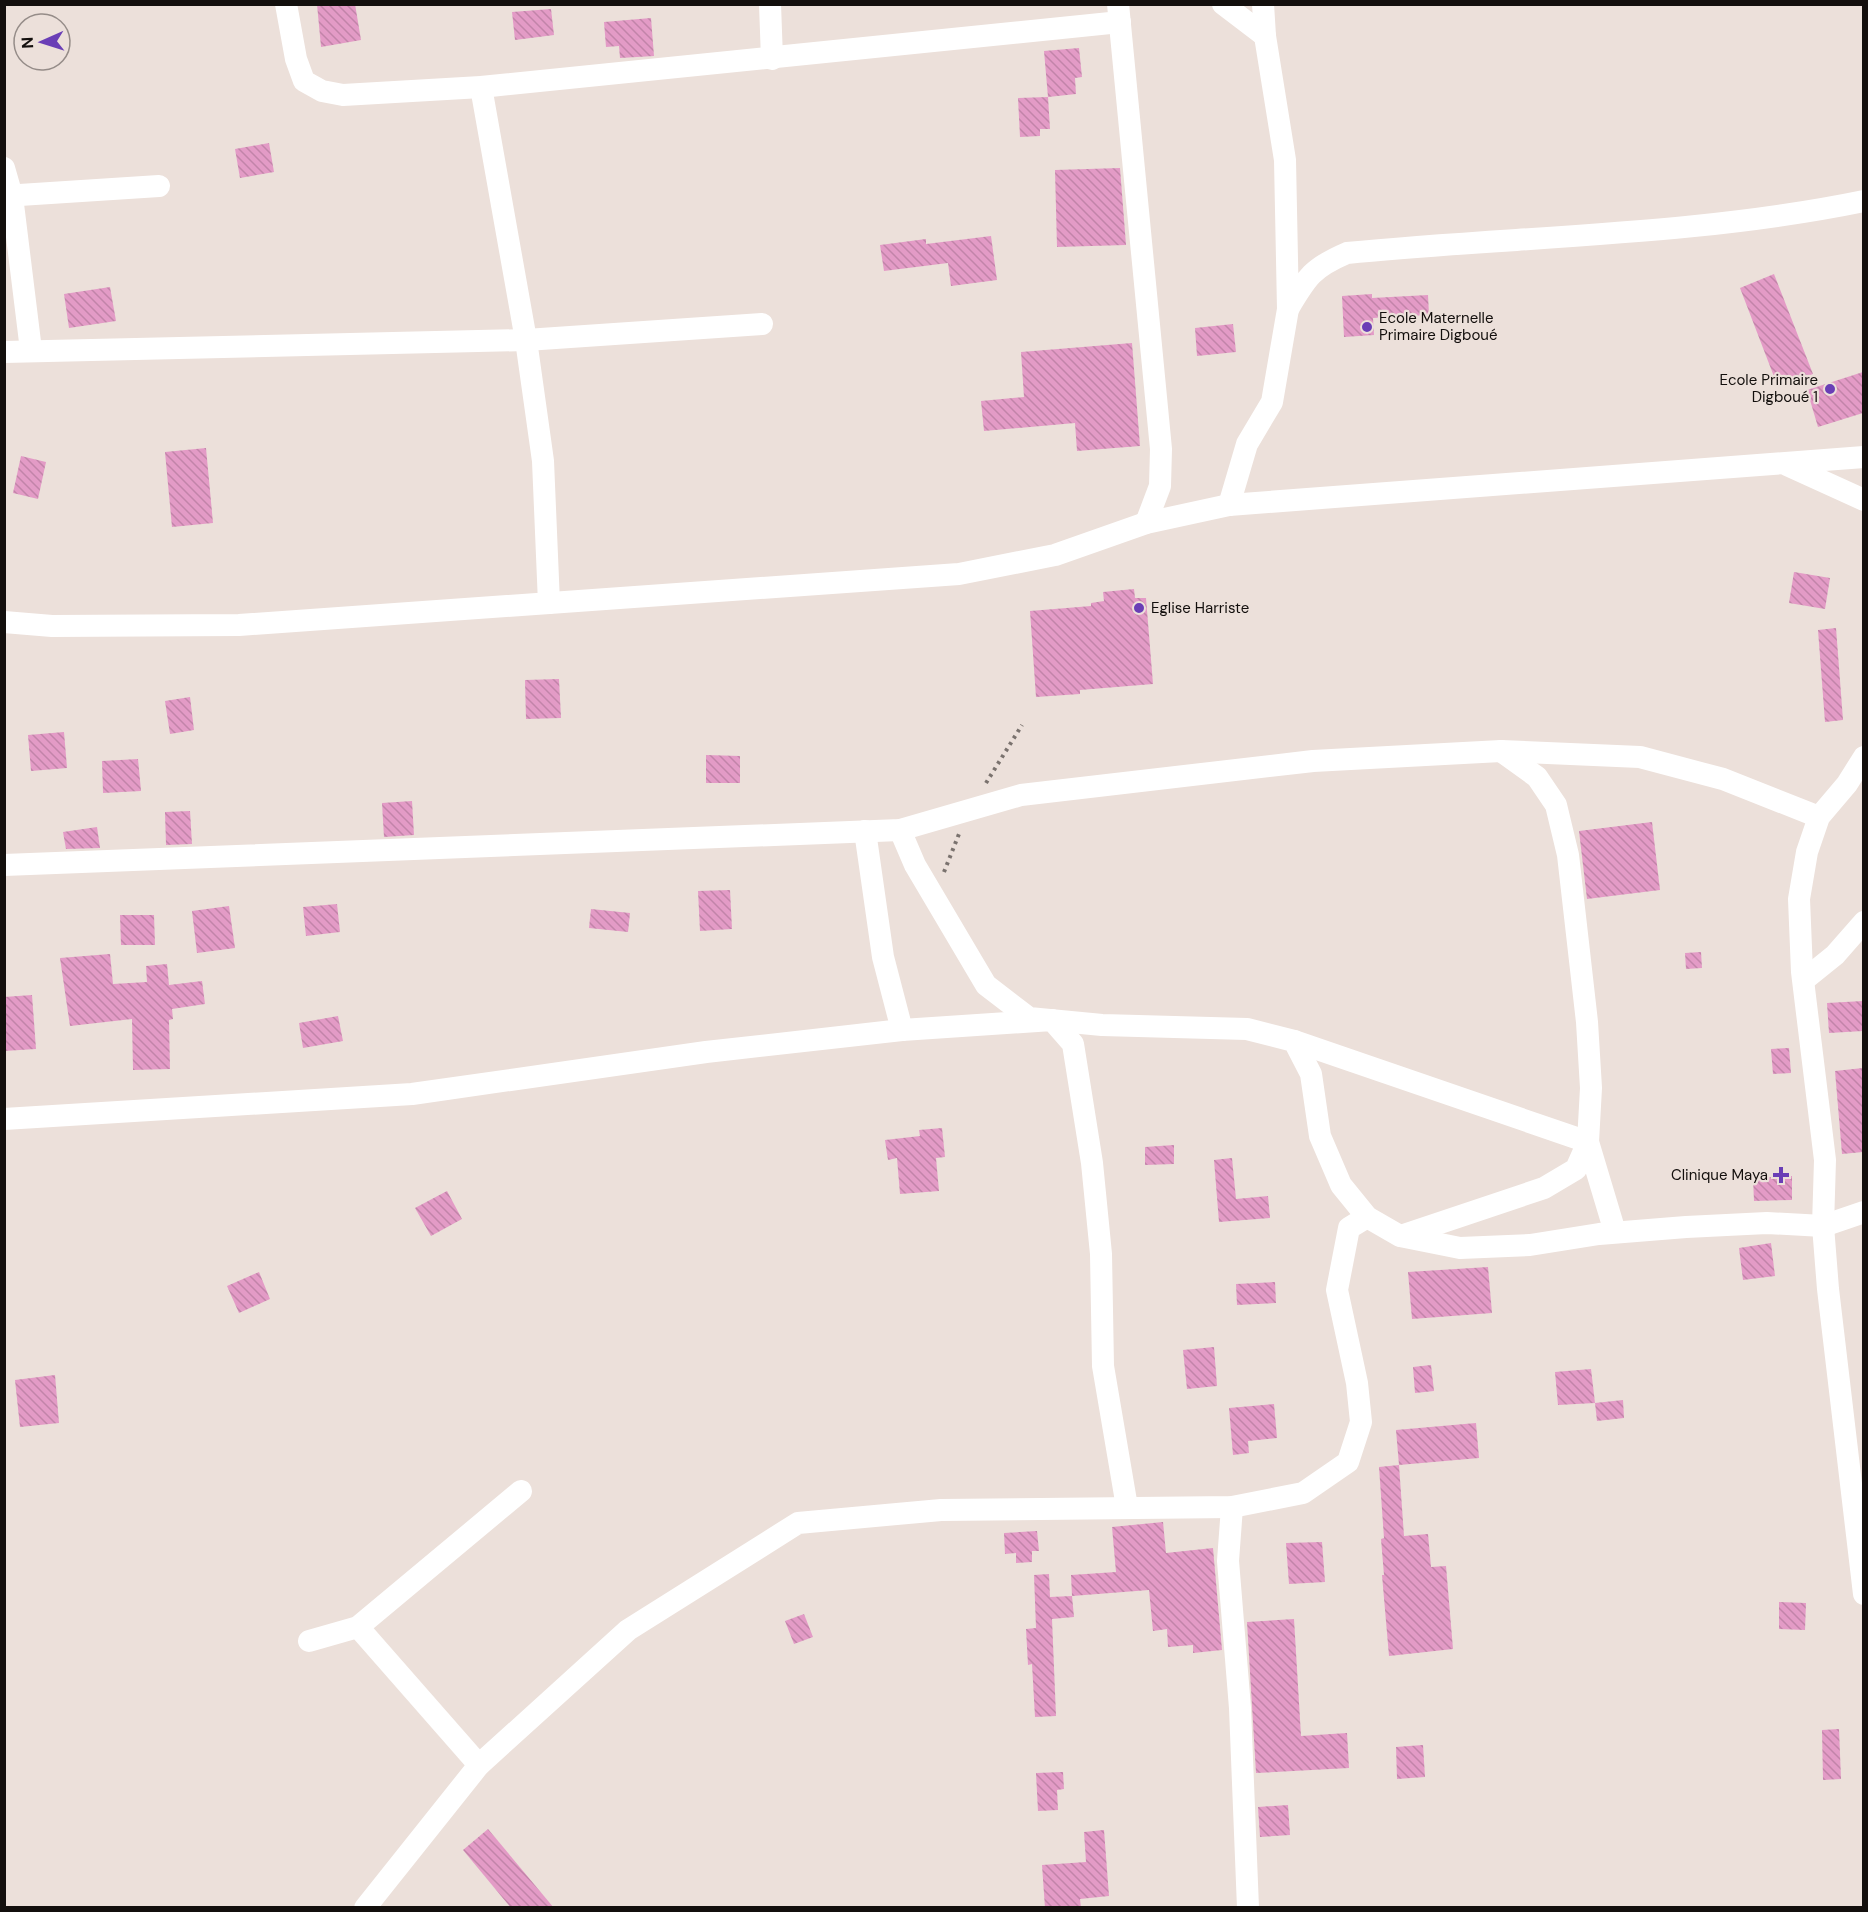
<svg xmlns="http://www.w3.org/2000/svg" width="1868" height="1912" font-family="'DM Sans',sans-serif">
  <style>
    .building { fill: url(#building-back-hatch) }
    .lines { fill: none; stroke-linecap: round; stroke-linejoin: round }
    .path { stroke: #7a726e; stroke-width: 4; stroke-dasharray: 3 4.5; stroke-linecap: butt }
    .minor { stroke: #fff; stroke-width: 22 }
    .poi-dot { fill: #6a3eb6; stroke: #ece0da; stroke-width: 2 }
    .labels { text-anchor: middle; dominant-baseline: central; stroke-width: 4.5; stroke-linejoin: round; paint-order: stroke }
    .poi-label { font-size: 15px; fill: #130f0d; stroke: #ece0da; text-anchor: start }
  </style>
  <defs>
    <pattern id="building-back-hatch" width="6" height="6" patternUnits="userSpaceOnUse" patternTransform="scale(1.5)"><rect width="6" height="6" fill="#e39bc6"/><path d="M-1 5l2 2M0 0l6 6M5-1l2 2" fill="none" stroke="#c284a9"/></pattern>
  </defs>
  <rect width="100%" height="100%" fill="#ece0da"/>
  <g class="building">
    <path d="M 317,4 L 355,4 L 361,40 L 321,47 Z"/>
    <path d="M 551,9 L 554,35 L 515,40 L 512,12 Z"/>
    <path d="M 651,18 L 654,56 L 620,58 L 619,46 L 606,47 L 604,22 Z"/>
    <path d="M 1079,48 L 1082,77 L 1075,78 L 1076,94 L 1048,97 L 1044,51 Z"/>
    <path d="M 1048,97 L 1050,129 L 1040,129 L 1040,136 L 1020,137 L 1018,98 Z"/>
    <path d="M 269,143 L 274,172 L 240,178 L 235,149 Z"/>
    <path d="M 1120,168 L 1126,245 L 1057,247 L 1055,170 Z"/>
    <path d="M 991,236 L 997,280 L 951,286 L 948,263 L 884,271 L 880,245 L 926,239 L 926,244 Z"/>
    <path d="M 1774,274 L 1813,374 L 1778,387 L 1740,288 Z"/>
    <path d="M 110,287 L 116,321 L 69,328 L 64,294 Z"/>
    <path d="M 1372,294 L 1372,298 L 1428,295 L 1429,315 L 1373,318 L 1374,335 L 1344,337 L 1342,296 Z"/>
    <path d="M 1233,324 L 1236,352 L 1197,356 L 1195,328 Z"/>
    <path d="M 1132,343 L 1140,446 L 1077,451 L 1075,423 L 984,431 L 981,401 L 1024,397 L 1021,352 Z"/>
    <path d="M 1863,372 L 1863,413 L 1818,427 L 1807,390 Z"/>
    <path d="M 206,448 L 213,523 L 172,527 L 165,452 Z"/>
    <path d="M 21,456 L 46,462 L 38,499 L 13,493 Z"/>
    <path d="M 1794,572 L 1830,578 L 1825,609 L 1789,603 Z"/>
    <path d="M 1134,589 L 1135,598 L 1146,598 L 1153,684 L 1080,690 L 1080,694 L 1036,697 L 1030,611 L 1091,606 L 1091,603 L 1104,601 L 1103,592 Z"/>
    <path d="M 1836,628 L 1843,720 L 1825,722 L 1818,630 Z"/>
    <path d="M 559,679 L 561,718 L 526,719 L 525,680 Z"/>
    <path d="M 190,697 L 194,730 L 170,734 L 165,701 Z"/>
    <path d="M 64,732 L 67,768 L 31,771 L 28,735 Z"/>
    <path d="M 706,755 L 740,756 L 740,783 L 706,783 Z"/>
    <path d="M 138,759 L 141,791 L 103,793 L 102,761 Z"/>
    <path d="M 412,801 L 414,835 L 384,837 L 382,803 Z"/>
    <path d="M 190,811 L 192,844 L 166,845 L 165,812 Z"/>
    <path d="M 1652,822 L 1660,890 L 1587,899 L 1579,831 Z"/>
    <path d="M 97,827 L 100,848 L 66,849 L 63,832 Z"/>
    <path d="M 730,890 L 732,929 L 700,931 L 698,891 Z"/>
    <path d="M 337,904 L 340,932 L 306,936 L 303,907 Z"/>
    <path d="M 229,906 L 235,948 L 197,953 L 192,911 Z"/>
    <path d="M 591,909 L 630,913 L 628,932 L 589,928 Z"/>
    <path d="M 120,915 L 154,915 L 155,945 L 121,945 Z"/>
    <path d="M 1701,952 L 1702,968 L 1686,969 L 1685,953 Z"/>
    <path d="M 110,954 L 113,984 L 147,982 L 146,966 L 167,964 L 169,985 L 202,981 L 205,1004 L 172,1009 L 173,1019 L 169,1020 L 170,1069 L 133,1070 L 132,1019 L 70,1026 L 60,958 Z"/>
    <path d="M 32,995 L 36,1049 L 4,1051 L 4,997 Z"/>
    <path d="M 1863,1001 L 1863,1031 L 1829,1033 L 1827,1003 Z"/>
    <path d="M 338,1016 L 343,1041 L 303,1048 L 299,1023 Z"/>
    <path d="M 1789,1048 L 1791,1073 L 1773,1074 L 1771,1049 Z"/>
    <path d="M 1863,1068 L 1863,1152 L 1842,1154 L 1835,1071 Z"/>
    <path d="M 942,1128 L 945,1157 L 936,1158 L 939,1191 L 900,1194 L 897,1158 L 888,1160 L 885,1140 L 920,1136 L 919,1130 Z"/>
    <path d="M 1174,1145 L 1174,1164 L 1145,1165 L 1145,1147 Z"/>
    <path d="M 1232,1158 L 1236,1199 L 1268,1196 L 1270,1218 L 1219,1222 L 1214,1160 Z"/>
    <path d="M 1792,1176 L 1792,1200 L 1754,1201 L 1753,1178 Z"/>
    <path d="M 447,1191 L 462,1219 L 431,1236 L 415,1208 Z"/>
    <path d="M 1771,1243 L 1775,1276 L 1743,1280 L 1739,1248 Z"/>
    <path d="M 1488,1267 L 1492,1313 L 1412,1319 L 1408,1272 Z"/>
    <path d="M 259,1272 L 270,1299 L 239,1313 L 227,1286 Z"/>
    <path d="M 1275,1282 L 1276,1303 L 1237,1305 L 1236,1284 Z"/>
    <path d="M 1214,1347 L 1217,1386 L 1187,1389 L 1183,1350 Z"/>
    <path d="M 1431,1365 L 1434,1391 L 1415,1393 L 1413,1367 Z"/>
    <path d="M 1591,1369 L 1595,1403 L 1558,1405 L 1555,1372 Z"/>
    <path d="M 55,1375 L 59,1423 L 20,1427 L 15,1380 Z"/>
    <path d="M 1623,1400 L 1624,1418 L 1597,1421 L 1595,1403 Z"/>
    <path d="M 1274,1404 L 1277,1438 L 1248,1441 L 1249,1453 L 1233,1455 L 1229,1408 Z"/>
    <path d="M 1476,1423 L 1479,1458 L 1399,1465 L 1396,1430 Z"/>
    <path d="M 1399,1465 L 1404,1536 L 1428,1534 L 1431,1567 L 1446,1566 L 1453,1649 L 1389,1656 L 1382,1575 L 1384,1575 L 1381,1539 L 1384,1538 L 1379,1467 Z"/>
    <path d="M 1163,1522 L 1166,1553 L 1213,1548 L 1222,1650 L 1193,1653 L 1193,1645 L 1168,1647 L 1167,1629 L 1153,1631 L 1149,1590 L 1072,1596 L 1071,1575 L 1116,1572 L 1112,1527 Z"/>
    <path d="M 1037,1531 L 1039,1551 L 1032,1551 L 1032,1562 L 1016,1563 L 1016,1553 L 1005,1554 L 1004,1533 Z"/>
    <path d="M 1322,1542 L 1325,1582 L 1289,1584 L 1286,1543 Z"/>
    <path d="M 1049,1574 L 1050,1597 L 1072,1596 L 1074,1617 L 1052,1619 L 1056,1716 L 1035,1717 L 1032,1664 L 1028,1665 L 1026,1629 L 1036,1628 L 1034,1575 Z"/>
    <path d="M 1779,1602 L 1806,1603 L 1805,1630 L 1779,1629 Z"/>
    <path d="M 804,1614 L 813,1637 L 794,1644 L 785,1621 Z"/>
    <path d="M 1294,1619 L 1301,1736 L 1347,1733 L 1349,1768 L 1256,1773 L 1247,1622 Z"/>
    <path d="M 1839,1729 L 1841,1779 L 1823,1780 L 1822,1730 Z"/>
    <path d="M 1423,1745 L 1425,1777 L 1397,1779 L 1396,1747 Z"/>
    <path d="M 1063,1772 L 1064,1789 L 1057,1790 L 1058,1810 L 1038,1811 L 1036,1773 Z"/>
    <path d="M 1288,1805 L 1290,1835 L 1260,1837 L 1258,1807 Z"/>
    <path d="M 488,1829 L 554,1908 L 511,1908 L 463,1850 Z"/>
    <path d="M 1104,1830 L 1109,1896 L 1080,1899 L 1081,1908 L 1045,1908 L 1042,1865 L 1086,1862 L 1084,1832 Z"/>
  </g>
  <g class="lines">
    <g class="path">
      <path d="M 986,783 L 1022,725"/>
      <path d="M 944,872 L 959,834"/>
    </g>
    <g class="minor">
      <path d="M 286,4 L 296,59 L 304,81 L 322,91 L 343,95 L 481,87 L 1120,22"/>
      <path d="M 770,4 L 772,59"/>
      <path d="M 1118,4 L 1161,449 L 1160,486 L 1146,523"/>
      <path d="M 1223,4 L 1265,36"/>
      <path d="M 481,87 L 526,340 L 543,461 L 549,603"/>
      <path d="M 4,168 L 12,196 L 31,350"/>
      <path d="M 4,196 L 159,186"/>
      <path d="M 1288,309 C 1307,277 1312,268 1347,253 C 1519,236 1694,236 1864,201"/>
      <path d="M 4,352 L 526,340 L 762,324"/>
      <path d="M 1787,465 L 1864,500"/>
      <path d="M 1229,505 L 1247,444 L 1272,402 L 1288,309 L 1285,160 L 1265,36 L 1263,4"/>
      <path d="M 4,622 L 52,626 L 239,625 L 959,574 L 1055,555 L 1146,523 L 1229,505 L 1864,457"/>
      <path d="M 1864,757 L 1847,784 L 1819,817 L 1807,852 L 1799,899 L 1802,972 L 1825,1160 L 1823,1226 L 1828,1289 L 1864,1594"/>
      <path d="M 900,830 L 915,865 L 986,985 L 1029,1018 L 1102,1025 L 1247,1029 L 1294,1041 L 1311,1074 L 1320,1136 L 1341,1185 L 1367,1217 L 1400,1236 L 1460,1248 L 1530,1245 L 1599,1234 L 1686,1227 L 1767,1223 L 1823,1226 L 1864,1212"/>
      <path d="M 865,831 L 883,957 L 902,1030"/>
      <path d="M 4,865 L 900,830 L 1021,795 L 1313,761 L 1501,751 L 1640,757 L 1723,779 L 1819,817"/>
      <path d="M 1804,980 L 1835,955 L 1864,922"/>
      <path d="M 1294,1041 L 1588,1142 L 1615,1232"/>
      <path d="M 4,1119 L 412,1094 L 706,1052 L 902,1030 L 1052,1020 L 1073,1044 L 1092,1163 L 1101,1254 L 1103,1366 L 1127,1507"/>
      <path d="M 1401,1236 L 1544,1188 L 1576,1169 L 1588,1142 L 1591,1088 L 1587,1022 L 1568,855 L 1556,805 L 1537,777 L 1501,751"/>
      <path d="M 1232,1507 L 1228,1561 L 1240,1708 L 1248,1908"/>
      <path d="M 358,1627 L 479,1765"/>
      <path d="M 309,1641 L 358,1627 L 521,1491"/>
      <path d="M 365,1908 L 479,1765 L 628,1630 L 798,1523 L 941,1510 L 1232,1507 L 1303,1493 L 1348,1462 L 1361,1422 L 1357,1383 L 1337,1290 L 1349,1228 L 1367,1217"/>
    </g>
  </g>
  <g class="poi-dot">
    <circle cx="1367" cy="327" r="6"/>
    <circle cx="1830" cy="389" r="6"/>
    <circle cx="1139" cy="608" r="6"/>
    <path d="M1778 1166h6v6h6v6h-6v6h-6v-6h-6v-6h6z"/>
  </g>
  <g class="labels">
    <g class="poi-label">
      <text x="1379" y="318">Ecole Maternelle<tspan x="1379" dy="17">Primaire Digboué</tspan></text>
      <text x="1818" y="380" text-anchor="end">Ecole Primaire<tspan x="1818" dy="17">Digboué 1</tspan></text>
      <text x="1151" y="608">Eglise Harriste</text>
      <text x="1768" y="1175" text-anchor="end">Clinique Maya</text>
    </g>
  </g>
  <rect width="1868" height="1912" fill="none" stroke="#130f0d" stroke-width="12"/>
  <g transform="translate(42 42) rotate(267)"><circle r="28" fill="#ece0da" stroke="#958c88" stroke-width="1.5"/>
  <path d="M0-4.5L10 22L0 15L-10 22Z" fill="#6a3eb6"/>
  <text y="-9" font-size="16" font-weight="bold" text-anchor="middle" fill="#130f0d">N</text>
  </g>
</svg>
